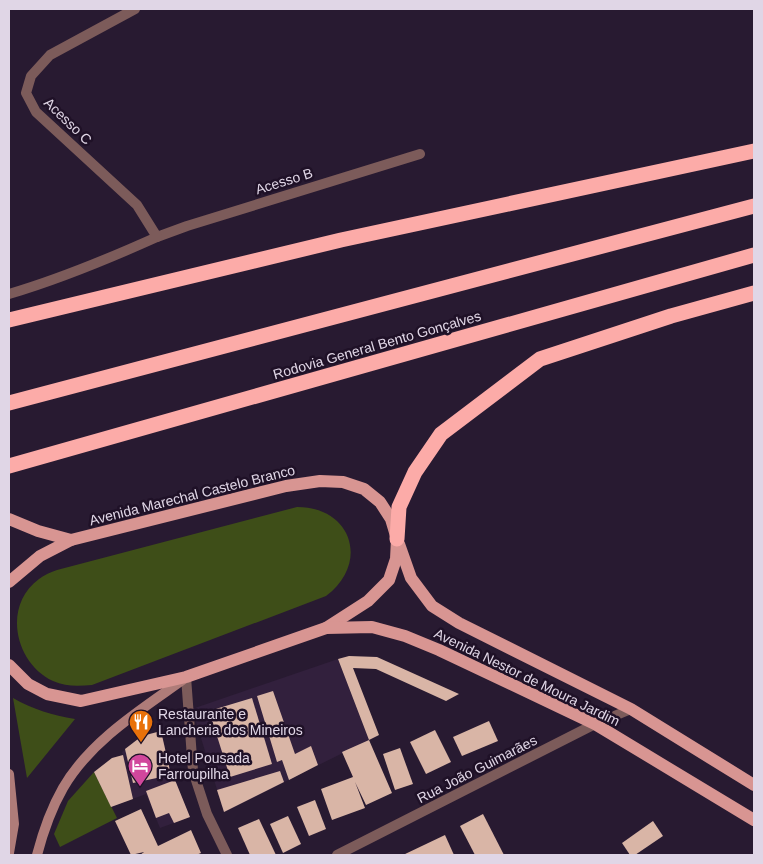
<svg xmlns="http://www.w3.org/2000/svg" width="763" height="864" font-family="Arial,sans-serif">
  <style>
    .built { fill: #32203d }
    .green { fill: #3e4e18 }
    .building { fill: #d9b5a6 }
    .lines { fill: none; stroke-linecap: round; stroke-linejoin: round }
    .minor { stroke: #7c5b5a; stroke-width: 10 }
    .secondary { stroke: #af7c79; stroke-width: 10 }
    .primary { stroke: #d89592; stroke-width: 12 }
    .motorway { stroke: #fcaba8; stroke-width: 15 }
    .labels { text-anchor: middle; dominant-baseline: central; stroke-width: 5; stroke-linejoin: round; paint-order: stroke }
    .street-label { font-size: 14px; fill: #e0d6e6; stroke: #1f1127 }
    .poi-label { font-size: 14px; fill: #e0d6e6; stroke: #1f1127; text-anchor: start }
  </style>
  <rect width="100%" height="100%" fill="#281a31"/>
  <g class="built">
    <path d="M 338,659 L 369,740 L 224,812 L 192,709 Z"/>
    <path d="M 161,731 L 171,774 L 177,773 L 178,779 L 175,780 L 190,817 L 160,828 L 146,794 L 111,807 L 94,773 L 112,758 L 123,755 L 122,752 L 142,736 Z"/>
  </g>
  <g class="green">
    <path d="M 297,507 C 352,507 370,563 326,596 L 92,685 C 79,686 66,687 53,681 C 15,663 2,606 39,579 C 44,575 51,572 57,570 Z"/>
    <path d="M 13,698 C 34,710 52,715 75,719 L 27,778 Z"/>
    <path d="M 94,772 L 117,818 L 60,847 L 54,834 L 68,801 Z"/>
  </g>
  <g class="building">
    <path d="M 349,656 L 377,657 L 459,694 L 446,701 L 376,669 L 353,668 L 379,735 L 369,740 L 392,793 L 366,805 L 355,782 L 365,808 L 332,820 L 321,789 L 353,777 L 342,752 L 369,740 L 338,659 Z"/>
    <path d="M 273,691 L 295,754 L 311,746 L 318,765 L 289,780 L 282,760 L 277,762 L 257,696 Z"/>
    <path d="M 252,698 L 272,764 L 230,777 L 209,711 Z"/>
    <path d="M 489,721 L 498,741 L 462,756 L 453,737 Z"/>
    <path d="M 435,730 L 451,762 L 426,774 L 410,742 Z"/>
    <path d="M 161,731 L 171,775 L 133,783 L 125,749 L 142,736 Z"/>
    <path d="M 400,748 L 413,784 L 395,790 L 383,754 Z"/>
    <path d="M 123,755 L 133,799 L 111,807 L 94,772 L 112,758 Z"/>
    <path d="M 280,771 L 284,782 L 224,812 L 217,790 Z"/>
    <path d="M 175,780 L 190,817 L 174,823 L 169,813 L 156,818 L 146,791 Z"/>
    <path d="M 315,800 L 326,829 L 309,836 L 297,807 Z"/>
    <path d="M 141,809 L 158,846 L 191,830 L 201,853 L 196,855 L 140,855 L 144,852 L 131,855 L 115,821 Z"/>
    <path d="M 483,814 L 504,855 L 475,855 L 460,826 Z"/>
    <path d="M 288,816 L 301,844 L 283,853 L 270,824 Z"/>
    <path d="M 259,819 L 276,855 L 250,855 L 238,828 Z"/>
    <path d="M 653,821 L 663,836 L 635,855 L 630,855 L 622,843 Z"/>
    <path d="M 445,835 L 454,855 L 403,855 Z"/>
  </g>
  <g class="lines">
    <g class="minor">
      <path d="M 157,237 L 187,226 L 420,154"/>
      <path d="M 9,294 C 60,279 108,259 157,237 L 137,205 L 36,112 L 26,93 L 31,76 L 50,55 L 135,9"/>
      <path d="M 186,677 L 193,771 L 207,814 L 227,855"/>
      <path d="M 337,855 L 595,724 L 631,709"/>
    </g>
    <g class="secondary">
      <path d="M 9,774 L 14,824 L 9,853"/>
      <path d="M 37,855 C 43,832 51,809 63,788 C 90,741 142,709 184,679"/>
    </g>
    <g class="primary">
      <path d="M 9,519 L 38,531 L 71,540"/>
      <path d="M 399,544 L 411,578 L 432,606 L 459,623 L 631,709 L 754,785"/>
      <path d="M 9,582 L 40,556 L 71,540 L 286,486 L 320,481 L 343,482 L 364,489 L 380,502 L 391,519 L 397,539 L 396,559 L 389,580 L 368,601 L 326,628 L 186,677 L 81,701 L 47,694 L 28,684 L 9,665"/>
      <path d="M 326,628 L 372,627 L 405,636 L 439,650 L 595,724 L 754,820"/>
    </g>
    <g class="motorway">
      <path d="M 9,320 L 341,240 L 754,151"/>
      <path d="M 9,403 L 754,206"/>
      <path d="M 9,466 L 754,255"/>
      <path d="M 397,539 L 399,507 L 415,472 L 441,434 L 540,359 L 671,316 L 754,293"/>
    </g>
  </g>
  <defs>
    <symbol id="restaurant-pin" viewBox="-11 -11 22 30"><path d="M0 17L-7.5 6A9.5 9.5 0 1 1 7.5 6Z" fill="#e8710a" stroke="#1f1127"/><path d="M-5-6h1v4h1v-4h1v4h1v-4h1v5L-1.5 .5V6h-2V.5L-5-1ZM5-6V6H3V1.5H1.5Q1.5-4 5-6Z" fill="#fff"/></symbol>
    <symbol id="hotel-pin" viewBox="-11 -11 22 30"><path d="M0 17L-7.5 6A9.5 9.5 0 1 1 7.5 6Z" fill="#d1479c" stroke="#1f1127"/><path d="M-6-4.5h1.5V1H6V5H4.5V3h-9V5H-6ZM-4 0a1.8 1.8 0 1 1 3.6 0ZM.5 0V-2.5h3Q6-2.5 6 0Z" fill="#fff"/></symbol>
  </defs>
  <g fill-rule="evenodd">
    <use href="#restaurant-pin" x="127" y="708" width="28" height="38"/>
    <use href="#hotel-pin" x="126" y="752" width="28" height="38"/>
  </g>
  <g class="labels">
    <g class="street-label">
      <text transform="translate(68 121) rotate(44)">Acesso C</text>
      <text transform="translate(284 181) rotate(-17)">Acesso B</text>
      <text transform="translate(377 345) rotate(-16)">Rodovia General Bento Gonçalves</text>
      <text transform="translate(192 495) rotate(-14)">Avenida Marechal Castelo Branco</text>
      <text transform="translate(527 677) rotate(26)">Avenida Nestor de Moura Jardim</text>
      <text transform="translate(477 769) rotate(-27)">Rua João Guimarães</text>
    </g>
    <g class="poi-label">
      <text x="158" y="714">Restaurante e<tspan x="158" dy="16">Lancheria dos Mineiros</tspan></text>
      <text x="158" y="758">Hotel Pousada<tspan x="158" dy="16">Farroupilha</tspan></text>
    </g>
  </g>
  <rect width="763" height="864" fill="none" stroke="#e0d6e6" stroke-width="20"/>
</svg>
